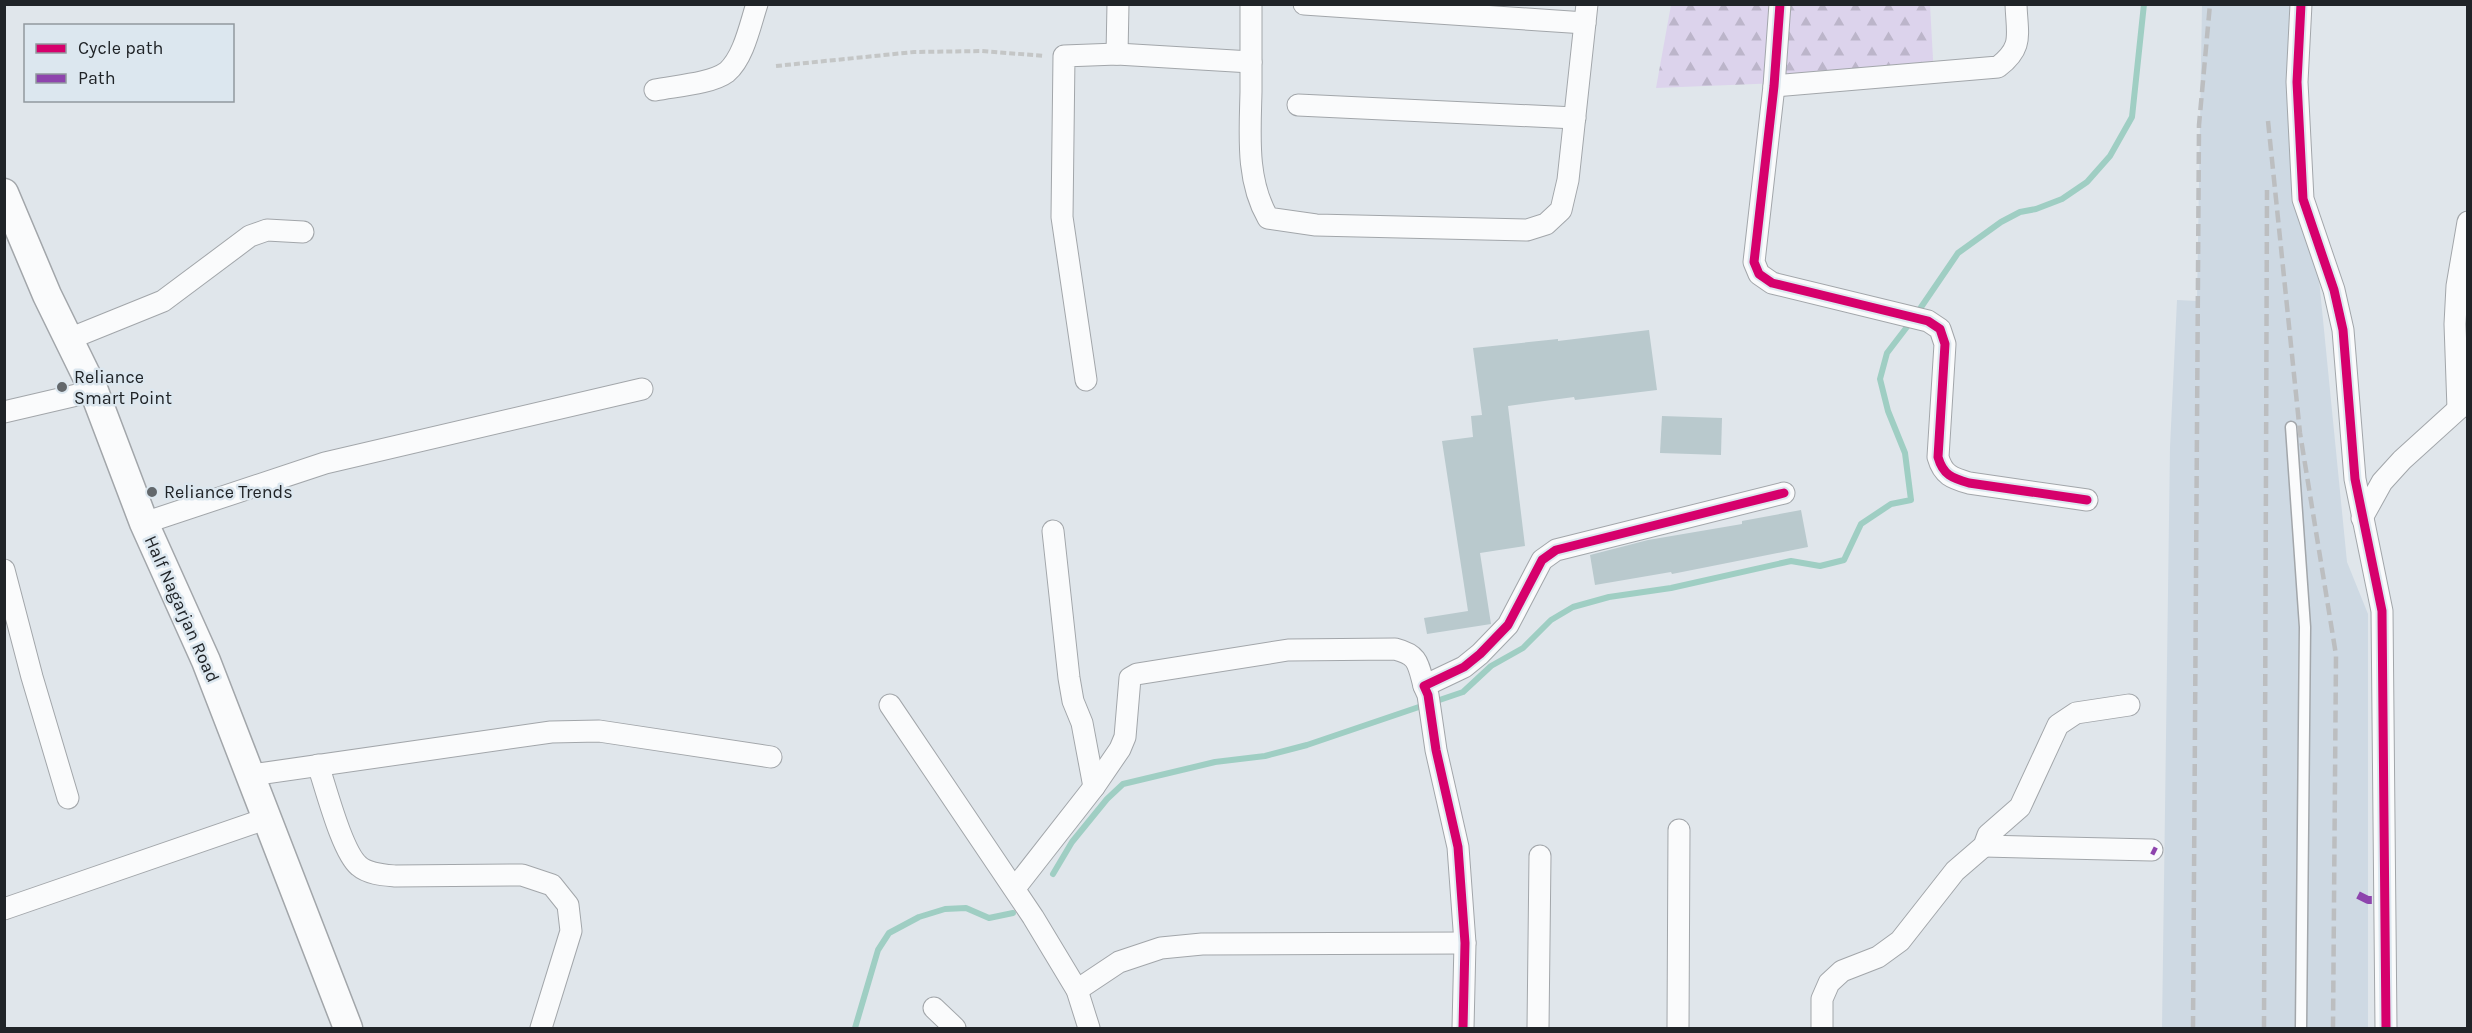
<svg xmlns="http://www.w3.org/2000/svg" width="2472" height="1033" font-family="Karla,sans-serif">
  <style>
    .built { fill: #ced9e3 }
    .forest { fill: url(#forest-firs) }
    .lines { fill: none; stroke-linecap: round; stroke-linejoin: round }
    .stream { stroke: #9fcec3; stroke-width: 6 }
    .building { fill: #b9c9cd }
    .service-casing { stroke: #a2a6aa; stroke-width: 13 }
    .minor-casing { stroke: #a2a6aa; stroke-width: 23 }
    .secondary-casing { stroke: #a2a6aa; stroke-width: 31 }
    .path { stroke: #c4c6c6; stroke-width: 4; stroke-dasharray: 6 3; stroke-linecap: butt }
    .service { stroke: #fafbfc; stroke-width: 10 }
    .minor { stroke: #fafbfc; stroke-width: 21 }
    .secondary { stroke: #fafbfc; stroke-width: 28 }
    .rail { stroke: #bcbec0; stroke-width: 4.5; stroke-dasharray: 12 6; stroke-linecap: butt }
    .quiet { stroke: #8e44ad; stroke-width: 8; stroke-dasharray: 15 8; stroke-linecap: butt }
    .cycleway-casing { stroke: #dce7ef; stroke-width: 13 }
    .cycleway { stroke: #d6006c; stroke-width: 9 }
    .poi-dot { fill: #63686c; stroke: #dce7ef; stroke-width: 2 }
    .labels { text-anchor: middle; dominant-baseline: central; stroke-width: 5; stroke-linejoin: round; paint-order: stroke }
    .poi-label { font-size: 18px; fill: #202428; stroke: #dce7ef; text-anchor: start }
    .street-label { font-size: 18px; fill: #202428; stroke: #dce7ef }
  </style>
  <defs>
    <pattern id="forest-firs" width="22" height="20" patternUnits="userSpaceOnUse" patternTransform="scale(1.5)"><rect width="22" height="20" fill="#dcd3ec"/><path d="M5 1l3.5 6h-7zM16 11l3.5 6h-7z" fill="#bcb5ca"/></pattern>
  </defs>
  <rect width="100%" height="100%" fill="#e0e6eb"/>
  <path class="built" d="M 2202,5 L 2294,5 L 2291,199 L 2316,249 L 2347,562 L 2368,614 L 2368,1028 L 2162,1028 L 2170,447 L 2177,300 L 2197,301 Z"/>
  <path class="forest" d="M 1671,5 L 1930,5 L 1934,77 L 1656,88 Z"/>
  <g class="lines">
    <g class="stream">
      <path d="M 1053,874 L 1072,842 L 1107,799 L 1123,784 L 1215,762 L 1265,756 L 1307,745 L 1463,692 L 1491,666 L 1523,648 L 1551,620 L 1573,607 L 1609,597 L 1671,588 L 1791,561 L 1820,566 L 1844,560 L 1861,524 L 1891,504 L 1911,500 L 1905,453 L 1888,411 L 1880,379 L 1887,353 L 1913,319 L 1958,253 L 2001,222 L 2020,212 L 2036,209 L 2062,199 L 2087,182 L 2110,156 L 2132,117 L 2144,4"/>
      <path d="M 855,1028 L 878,950 L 889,933 L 919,917 L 945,909 L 966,908 L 989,918 L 1013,913"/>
    </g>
  </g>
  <g class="building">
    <path d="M 1649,330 L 1657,390 L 1575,400 L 1574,397 L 1508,406 L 1525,546 L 1480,553 L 1491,624 L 1427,634 L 1424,618 L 1468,611 L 1442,441 L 1473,437 L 1471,416 L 1482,415 L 1473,348 L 1558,339 L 1558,341 Z"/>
    <path d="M 1662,416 L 1722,418 L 1721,455 L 1660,453 Z"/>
    <path d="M 1801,510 L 1808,547 L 1672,574 L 1671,572 L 1595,585 L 1590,555 L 1648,540 L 1742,524 L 1742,521 Z"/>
  </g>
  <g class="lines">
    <defs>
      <path id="service" d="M 2291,427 L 2305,627 L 2301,1028"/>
      <g id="minor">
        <path d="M 1251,4 C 1251,34 1251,63 1251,92 C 1250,135 1246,180 1268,218 L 1316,225 L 1527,230 L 1546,224 L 1561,210 L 1568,180 L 1587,4"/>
        <path d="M 1304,4 L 1585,23"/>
        <path d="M 1780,4 L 1774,86 L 1754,262 L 1759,274 L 1772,283 L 1928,321 L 1940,329 L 1945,344 L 1938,457 C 1943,475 1952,478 1969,483 L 2087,500"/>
        <path d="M 2301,4 L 2297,82 L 2303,199 L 2334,290 L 2343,330 L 2355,479 L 2382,611 L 2386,1028"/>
        <path d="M 1117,54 L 1118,4"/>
        <path d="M 1774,86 L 1998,67 C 2024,47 2017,35 2016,4"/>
        <path d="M 655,90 C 674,86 711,84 727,72 C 744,57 750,25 757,4"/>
        <path d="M 1298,105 L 1575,118"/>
        <path d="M 69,339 L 163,301 L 250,236 L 267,230 L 303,232"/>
        <path d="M 1086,380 L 1062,217 L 1064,56 L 1117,54 L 1251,62"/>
        <path d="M 2458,409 L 2455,324 L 2457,286 L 2468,222"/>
        <path d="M 4,412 L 94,391"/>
        <path d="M 2362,518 L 2382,482 L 2402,460 L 2467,401"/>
        <path d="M 144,523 L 325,463 L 642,389"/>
        <path d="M 1053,531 L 1069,678 L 1073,701 L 1082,723 L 1094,787"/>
        <path d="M 4,570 L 32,677 L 68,798"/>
        <path d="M 890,705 L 1033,917 L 1077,990 L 1089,1028"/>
        <path d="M 318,765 C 326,788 342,852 359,866 C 368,874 384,875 395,876 L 522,875 L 552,885 L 568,905 L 571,931 L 541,1028"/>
        <path d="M 252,775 L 551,732 L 599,731 L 771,757"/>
        <path d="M 1984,846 L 2152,850"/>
        <path d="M 1015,888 L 1094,787 L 1120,749 L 1125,737 L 1130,678 L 1137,674 L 1288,650 L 1395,649 C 1419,655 1418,664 1424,686"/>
        <path d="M 4,909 L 268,818"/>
        <path d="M 1077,990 L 1119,962 L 1161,948 L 1202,944 L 1465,943"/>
        <path d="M 934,1008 L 955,1028"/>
        <path d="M 1463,1028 L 1465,943 L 1458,847 L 1436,750 L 1428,695 L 1424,686 L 1464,667 L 1480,654 L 1508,625 L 1542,560 L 1556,550 L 1784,493"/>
        <path d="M 1538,1028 L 1540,856"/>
        <path d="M 1678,1028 L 1679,830"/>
        <path d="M 1822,1028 L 1822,999 L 1829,983 L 1842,971 L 1878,957 L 1900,941 L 1955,871 L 1984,846 L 1988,835 L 2020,807 L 2058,725 L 2076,713 L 2129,705"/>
      </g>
      <path id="secondary" d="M 4,193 L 47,295 L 94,391 L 144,523 L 206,661 L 348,1028"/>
    </defs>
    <use href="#service" class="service-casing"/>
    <use href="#minor" class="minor-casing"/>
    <use href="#secondary" class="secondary-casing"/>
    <path class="path" d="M 776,66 L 914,52 L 982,51 L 1045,56"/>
    <use href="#service" class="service"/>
    <use href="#minor" class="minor"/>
    <use href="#secondary" class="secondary"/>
    <g class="rail">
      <path d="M 2268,121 L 2300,433 L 2336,655 L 2333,1028"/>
      <path d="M 2193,1028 L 2199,125 L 2210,4"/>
      <path d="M 2264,1028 L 2267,190"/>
    </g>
    <g class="quiet">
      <path d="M 2152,850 L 2156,852"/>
      <path d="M 2358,895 L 2368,900 L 2385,900"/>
    </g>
    <defs>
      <g id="cycleway">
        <path d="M 1780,4 L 1774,86 L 1754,262 L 1759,274 L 1772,283 L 1928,321 L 1940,329 L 1945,344 L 1938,457 C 1943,475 1952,478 1969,483 L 2087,500"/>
        <path d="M 2301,4 L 2297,82 L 2303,199 L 2334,290 L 2343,330 L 2355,479 L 2382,611 L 2386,1028"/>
        <path d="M 1463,1028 L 1465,943 L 1458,847 L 1436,750 L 1428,695 L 1424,686 L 1464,667 L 1480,654 L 1508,625 L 1542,560 L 1556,550 L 1784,493"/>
      </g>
    </defs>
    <use href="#cycleway" class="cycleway-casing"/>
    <use href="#cycleway" class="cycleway"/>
  </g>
  <g class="poi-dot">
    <circle cx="62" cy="387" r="6"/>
    <circle cx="152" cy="492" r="6"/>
  </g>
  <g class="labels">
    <g class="poi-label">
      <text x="74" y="377">Reliance<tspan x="74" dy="21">Smart Point</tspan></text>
      <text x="164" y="492">Reliance Trends</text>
    </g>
    <g class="street-label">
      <text transform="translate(182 609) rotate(66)">Half Nagarjan Road</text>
    </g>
  </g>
  <rect width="2472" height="1033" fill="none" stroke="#202428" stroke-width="12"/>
  <rect x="24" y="24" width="210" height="78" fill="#dce7ef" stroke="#91999f" stroke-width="1.5"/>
  <rect x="36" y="44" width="30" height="9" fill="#d6006c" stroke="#91999f" stroke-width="1.5"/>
  <text x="78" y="54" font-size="18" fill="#202428">Cycle path</text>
  <rect x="36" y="74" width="30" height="9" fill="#8e44ad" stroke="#91999f" stroke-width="1.5"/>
  <text x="78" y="84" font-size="18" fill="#202428">Path</text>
</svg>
